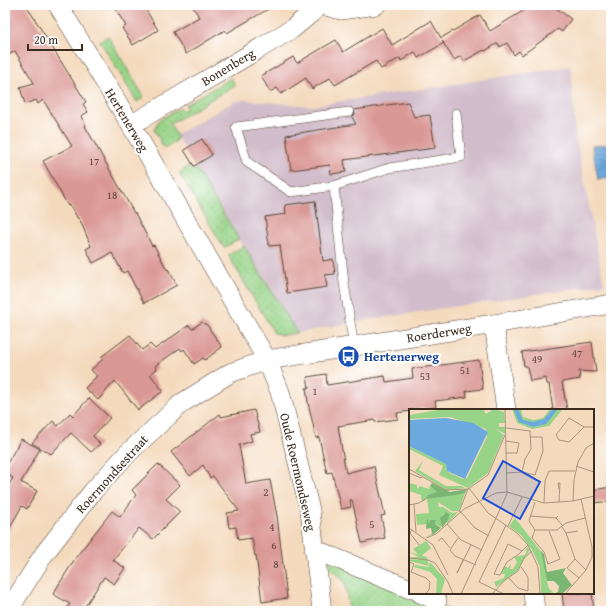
<svg xmlns="http://www.w3.org/2000/svg" width="616" height="616" font-family="'Gentium Book Plus',serif">
  <style>
    .industrial { fill: #d1bdcb }
    .grass { fill: url(#grass-dots); stroke: #6a7f53 }
    .water { fill: url(#water-rules); stroke: #546a7e }
    .building { fill: #da9894 }
    .lines { fill: none; stroke-linecap: round; stroke-linejoin: round }
    .service-casing { stroke: #574436; stroke-width: 10 }
    .minor-casing { stroke: #574436; stroke-width: 20 }
    .service { stroke: #fff; stroke-width: 9 }
    .minor { stroke: #fff; stroke-width: 19 }
    .labels { text-anchor: middle; dominant-baseline: central; stroke-width: 4; stroke-linejoin: round; paint-order: stroke }
    .number-label { font-size: 11px; fill: #63463c }
    .street-label { font-size: 13px; fill: #3b2a1e; stroke: #fff }
    .transit-label { font-size: 13px; font-weight: bold; fill: #164399; stroke: #fff; text-anchor: start }
    .inset-road { fill: none; stroke: #aa947d; stroke-width: 1 }
    .view { fill: #1d4ed8; fill-opacity: 0.15; stroke: #1d4ed8; stroke-width: 2 }
    .inset-edge { fill: none; stroke: #3b2a1e; stroke-width: 2 }
  </style>
  <defs>
    <pattern id="grass-dots" width="8" height="8" patternUnits="userSpaceOnUse"><rect width="8" height="8" fill="#98d488"/><path d="M2 2h.1M6 6h.1" fill="none" stroke="#84b675" stroke-width="1.8" stroke-linecap="round"/></pattern>
    <pattern id="water-rules" width="6" height="5" patternUnits="userSpaceOnUse"><rect width="6" height="5" fill="#6ca9de"/><path d="M0 2.5h6" fill="none" stroke="#5a8ab3"/></pattern>
  </defs>
  <rect width="100%" height="100%" fill="#fff"/>
  <filter id="ink" filterUnits="userSpaceOnUse"><feTurbulence type="fractalNoise" baseFrequency=".025" numOctaves="2"/><feDisplacementMap in="SourceGraphic" scale="8" xChannelSelector="R" yChannelSelector="G"/><feConvolveMatrix kernelMatrix="1 2 1 2 8 2 1 2 1" color-interpolation-filters="sRGB"/></filter>
  <filter id="wash" filterUnits="userSpaceOnUse"><feTurbulence type="fractalNoise" baseFrequency=".012" numOctaves="4" result="noise"/><feDisplacementMap in="SourceGraphic" scale="16" xChannelSelector="R" yChannelSelector="G"/><feGaussianBlur stdDeviation="0.9" result="paint"/><feColorMatrix in="noise" values="0 0 0 0 0 0 0 0 0 0 0 0 0 0 0 0 0 1.4 0 .05"/><feComposite in="paint" operator="in"/></filter>
  <g filter="url(#wash)">
    <rect width="100%" height="100%" fill="#f4dabd"/>
    <path class="industrial" d="M 571,66 L 575,134 L 604,284 L 366,320 L 297,333 L 176,135 L 235,101 L 246,100 L 311,106 Z"/>
    <g class="grass">
      <path d="M 108,36 L 144,97 L 137,102 L 100,41 Z"/>
      <path d="M 231,78 L 235,85 L 170,124 L 178,138 L 175,139 L 176,141 L 164,148 L 154,130 L 159,120 L 180,108 L 182,111 L 187,108 L 185,105 Z"/>
      <path d="M 189,166 L 192,171 L 196,169 L 239,239 L 224,248 L 179,173 Z"/>
      <path d="M 244,246 L 297,333 L 282,335 L 274,333 L 228,255 Z"/>
      <path d="M 331,559 L 453,611 L 349,611 L 345,582 L 330,568 Z"/>
    </g>
    <path class="water" d="M 611,144 L 611,177 L 598,180 L 592,146 Z"/>
    <g id="blocks">
      <g class="building">
        <path d="M 5,5 L 26,5 L 86,102 L 83,104 L 88,112 L 81,116 L 86,126 L 85,126 L 134,213 L 135,213 L 152,246 L 154,245 L 167,270 L 168,269 L 177,285 L 144,303 L 127,271 L 123,273 L 112,253 L 93,263 L 86,249 L 91,246 L 79,218 L 78,219 L 70,205 L 68,206 L 43,161 L 72,146 L 43,100 L 38,104 L 36,100 L 25,104 L 20,87 L 34,83 L 15,51 L 5,57 Z"/>
        <path d="M 113,5 L 143,5 L 158,30 L 133,45 L 122,28 L 126,26 Z"/>
        <path d="M 192,5 L 275,5 L 227,33 L 225,30 L 186,54 L 173,32 L 199,17 Z"/>
        <path d="M 533,5 L 552,5 L 571,19 L 562,32 L 558,29 L 522,55 L 519,51 L 514,55 L 507,43 L 500,47 L 498,43 L 485,51 L 484,50 L 464,61 L 461,56 L 454,60 L 442,41 L 444,43 L 418,58 L 415,52 L 401,61 L 400,58 L 381,69 L 376,61 L 335,85 L 330,78 L 312,89 L 306,78 L 281,94 L 277,88 L 270,92 L 261,76 L 293,57 L 297,63 L 336,40 L 343,52 L 382,28 L 392,45 L 431,21 L 441,38 L 480,15 L 490,31 Z"/>
        <path d="M 408,102 L 414,117 L 430,115 L 435,148 L 344,160 L 346,172 L 331,174 L 330,165 L 291,170 L 286,135 L 356,124 L 352,117 L 355,114 L 354,110 Z"/>
        <path d="M 202,139 L 212,155 L 194,166 L 184,150 Z"/>
        <path d="M 315,201 L 323,261 L 333,259 L 335,274 L 325,275 L 327,287 L 287,293 L 280,245 L 269,246 L 265,217 L 286,214 L 285,205 Z"/>
        <path d="M 202,322 L 204,324 L 206,324 L 222,347 L 205,360 L 203,358 L 194,364 L 184,349 L 182,351 L 180,348 L 155,366 L 157,369 L 150,374 L 163,391 L 138,410 L 115,381 L 98,400 L 85,388 L 97,376 L 91,370 L 103,359 L 101,357 L 130,335 L 142,350 L 150,344 L 155,349 L 189,325 L 192,329 Z"/>
        <path d="M 592,342 L 596,372 L 579,371 L 580,379 L 562,382 L 567,410 L 553,410 L 549,384 L 547,384 L 546,378 L 530,381 L 527,366 L 524,366 L 522,352 Z"/>
        <path d="M 479,360 L 483,389 L 466,391 L 467,397 L 435,401 L 436,407 L 410,410 L 410,411 L 397,413 L 398,419 L 375,422 L 375,420 L 338,426 L 346,473 L 374,466 L 385,515 L 381,516 L 384,530 L 383,531 L 385,538 L 362,543 L 352,500 L 350,500 L 351,507 L 341,509 L 332,472 L 327,473 L 319,437 L 316,438 L 308,402 L 306,388 L 309,388 L 307,377 L 326,374 L 327,385 L 385,376 L 386,382 L 413,378 L 412,369 Z"/>
        <path d="M 89,398 L 110,418 L 93,436 L 100,444 L 91,452 L 71,433 L 51,454 L 32,443 L 53,421 L 58,426 L 70,413 L 73,416 Z"/>
        <path d="M 254,410 L 260,432 L 250,434 L 252,441 L 239,445 L 246,484 L 270,480 L 277,516 L 287,598 L 262,602 L 256,555 L 255,556 L 252,538 L 238,540 L 236,527 L 229,528 L 227,513 L 239,511 L 213,476 L 210,478 L 203,465 L 190,476 L 171,452 L 220,414 L 221,417 Z"/>
        <path d="M 21,439 L 40,449 L 21,482 L 37,491 L 27,509 L 22,506 L 5,536 L 5,492 L 13,478 L 5,473 L 5,467 Z"/>
        <path d="M 158,464 L 180,485 L 166,499 L 180,512 L 153,539 L 139,528 L 113,560 L 125,568 L 114,584 L 104,577 L 82,611 L 65,611 L 70,604 L 53,594 L 76,557 L 112,511 L 120,517 L 136,495 L 132,490 Z"/>
        <path d="M 611,487 L 611,501 L 593,503 L 593,490 Z"/>
        <path d="M 562,593 L 592,593 L 594,611 L 564,611 Z"/>
      </g>
    </g>
  </g>
  <g filter="url(#ink)">
    <use href="#blocks" fill-opacity="0" stroke="#574436" stroke-width="1"/>
    <g class="lines">
      <defs>
        <g id="service">
          <path d="M 334,186 L 291,192 L 247,162 L 236,127 L 349,112"/>
          <path d="M 354,347 L 344,283 L 334,186 L 389,168 L 461,157 L 456,113"/>
        </g>
        <g id="minor">
          <path d="M 58,5 L 131,125 L 267,360 L 280,392 L 310,510 L 322,611"/>
          <path d="M 323,5 L 341,10 L 376,5"/>
          <path d="M 131,125 L 292,29 L 321,5"/>
          <path d="M 494,324 L 506,410"/>
          <path d="M 314,549 L 410,589"/>
          <path d="M 420,593 L 437,601"/>
          <path d="M 533,593 L 535,611"/>
          <path d="M 8,611 L 44,554 L 93,491 L 128,453 L 182,403 L 230,373 L 267,360 L 494,324 L 611,304"/>
        </g>
      </defs>
      <use href="#service" class="service-casing"/>
      <use href="#minor" class="minor-casing"/>
      <use href="#service" class="service"/>
      <use href="#minor" class="minor"/>
    </g>
  </g>
  <defs>
    <symbol id="bus-disc" viewBox="-11 -11 22 22"><circle r="9.5" fill="#1a4fb4" stroke="#fff"/><path d="M-5-6H5V4H4V6H2V4H-2V6H-4V4H-5ZM-3.5-4V0h7V-4ZM-3.5 1.2v1.5H-2V1.2ZM2 1.2v1.5H3.5V1.2Z" fill="#fff"/></symbol>
  </defs>
  <g fill-rule="evenodd">
    <use href="#bus-disc" x="336" y="344" width="25" height="25"/>
  </g>
  <g class="labels">
    <g class="number-label">
      <text x="94" y="161">17</text>
      <text x="112" y="195">18</text>
      <text x="577" y="353">47</text>
      <text x="537" y="359">49</text>
      <text x="465" y="370">51</text>
      <text x="425" y="376">53</text>
      <text x="315" y="391">1</text>
      <text x="266" y="492">2</text>
      <text x="372" y="524">5</text>
      <text x="272" y="527">4</text>
      <text x="274" y="545">6</text>
      <text x="276" y="564">8</text>
    </g>
    <g class="street-label">
      <text transform="translate(228 67) rotate(-31)">Bonenberg</text>
      <text transform="translate(127 120) rotate(59)">Hertenerweg</text>
      <text transform="translate(439 333) rotate(-9)">Roerderweg</text>
      <text transform="translate(298 472) rotate(77)">Oude Roermondseweg</text>
      <text transform="translate(112 474) rotate(-48)">Roermondsestraat</text>
    </g>
    <g class="transit-label">
      <text x="364" y="356">Hertenerweg</text>
    </g>
  </g>
  <g transform="translate(409 409)">
    <rect width="185" height="185" fill="#f4dabd"/>
    <path d="M 35,0 L 74,0 L 77,5 L 85,0 L 95,3 L 96,14 L 90,14 L 90,18 L 96,18 L 96,25 L 85,19 L 95,26 L 79,64 L 59,79 L 30,66 L 34,57 L 0,40 L 0,37 L 37,55 L 38,62 L 41,64 L 54,70 L 58,69 L 78,28 L 77,20 L 41,8 L 0,10 L 0,6 ZM 14,52 L 10,61 L 37,77 L 52,77 L 50,76 L 56,79 L 38,81 L 6,62 ZM 0,74 L 8,76 L 8,80 L 11,77 L 20,80 L 21,77 L 28,83 L 13,93 L 12,86 L 0,82 ZM 56,84 L 50,102 L 43,102 L 29,93 L 30,98 L 34,98 L 43,104 L 49,103 L 38,115 L 35,104 L 33,106 L 32,118 L 26,115 L 27,112 L 19,116 L 19,108 L 18,115 L 8,116 L 7,105 L 20,104 L 18,90 ZM 106,109 L 134,145 L 137,168 L 140,180 L 143,182 L 144,185 L 141,183 L 141,185 L 132,185 L 131,158 L 123,141 L 112,126 L 100,117 ZM 119,138 L 121,141 L 108,162 L 87,178 L 85,173 L 95,169 L 96,165 L 92,165 L 96,157 L 99,159 L 102,155 L 102,156 L 101,160 L 104,160 L 108,153 L 105,148 L 116,146 L 118,140 L 114,142 ZM 0,143 L 18,148 L 20,157 L 0,152 L 0,150 L 11,151 L 0,148 L 10,148 ZM 21,153 L 36,170 L 32,185 L 27,185 L 28,170 L 21,163 L 5,158 L 6,156 L 20,158 Z" fill="#98d488"/>
    <path d="M 23,74 L 41,83 L 58,80 L 56,84 L 47,86 L 18,90 L 19,86 L 28,83 L 21,77 ZM 37,103 L 40,105 L 39,111 L 33,119 L 31,109 ZM 18,108 L 20,116 L 21,111 L 27,111 L 26,115 L 32,119 L 25,125 L 16,128 L 23,125 L 22,119 L 17,120 ZM 132,142 L 135,145 L 138,163 L 157,159 L 154,164 L 163,176 L 153,185 L 144,185 L 149,183 L 150,177 L 145,172 L 138,172 Z" fill="#7ab674"/>
    <path d="M 103,0 L 112,0 L 114,8 L 124,11 L 134,9 L 141,0 L 154,0 L 140,17 L 123,20 L 108,14 ZM 17,132 L 22,139 L 11,148 L 4,140 Z" fill="#98d488"/>
    <path d="M 109,0 L 114,11 L 124,13 L 135,10 L 144,0 L 149,0 L 137,15 L 124,18 L 110,13 L 105,1 ZM 37,9 L 64,14 L 79,23 L 56,70 L 38,62 L 37,55 L 0,37 L 0,11 Z" fill="#6ca9de"/>
    <path class="inset-road" d="M 175,18 L 160,33 L 150,31 L 147,26 L 160,9 L 175,18 L 185,18M 97,19 L 121,22 L 122,40 L 116,50 L 113,63 L 98,64M 97,32 L 110,34 L 108,44 L 97,44M 167,57 L 185,63M 0,60 L 37,81 L 59,80 L 79,66 L 96,26M 113,63 L 126,66 L 134,42 L 133,28 L 121,28M 185,63 L 185,78M 0,64 L 12,69 L 13,68M 60,79 L 79,104 L 108,124 L 119,136 L 129,158 L 131,185M 164,92 L 165,71 L 169,53 L 177,39 L 185,34M 126,93 L 120,112 L 126,121 L 148,121 L 157,114 L 176,109M 150,93 L 151,74 L 149,74 L 150,80M 135,94 L 136,72 L 140,62 L 166,62M 5,95 L 7,123M 0,96 L 10,94 L 18,89M 51,102 L 66,119 L 80,127M 50,103 L 59,80M 121,107 L 147,109M 149,107 L 147,109 L 154,117M 38,115 L 52,131 L 73,141M 99,117 L 113,88M 153,118 L 157,124 L 166,150 L 177,161M 0,119 L 24,136 L 39,166M 3,121 L 1,124 L 10,136M 126,121 L 123,129 L 135,143 L 139,155 L 151,150 L 140,122M 157,124 L 169,122M 17,129 L 27,125 L 55,100 L 87,84 L 98,83 L 135,94 L 164,92 L 185,87M 49,129 L 41,141 L 46,147 L 67,156M 29,132 L 33,129 L 41,139M 113,142 L 99,135 L 85,165 L 91,166 L 98,153 L 110,145 L 119,136M 0,149 L 19,151 L 26,154 L 39,173 L 44,185M 166,150 L 158,159 L 170,169M 54,151 L 48,164 L 62,136M 0,153 L 5,155 L 2,163 L 17,169 L 21,173 L 20,181 L 16,185M 99,168 L 109,179 L 119,182 L 119,168 L 112,158M 52,185 L 98,85 L 96,0M 83,185 L 96,171 L 109,162 L 115,149 L 123,142M 95,185 L 70,173 L 97,116M 156,185 L 177,161 L 183,148 L 183,138 L 172,90"/>
    <path class="view" d="M 94,52 L 131,73 L 111,110 L 74,89 Z"/>
    <rect width="185" height="185" class="inset-edge"/>
  </g>
  <rect width="616" height="616" fill="none" stroke="#fff" stroke-width="20"/>
  <path d="M28 44v6h54v-6" fill="none" stroke="#3b2a1e" stroke-width="2"/>
  <text x="34" y="44" font-size="12" fill="#3b2a1e" stroke="#ffffff" stroke-width="3" paint-order="stroke">20 m</text>
</svg>
